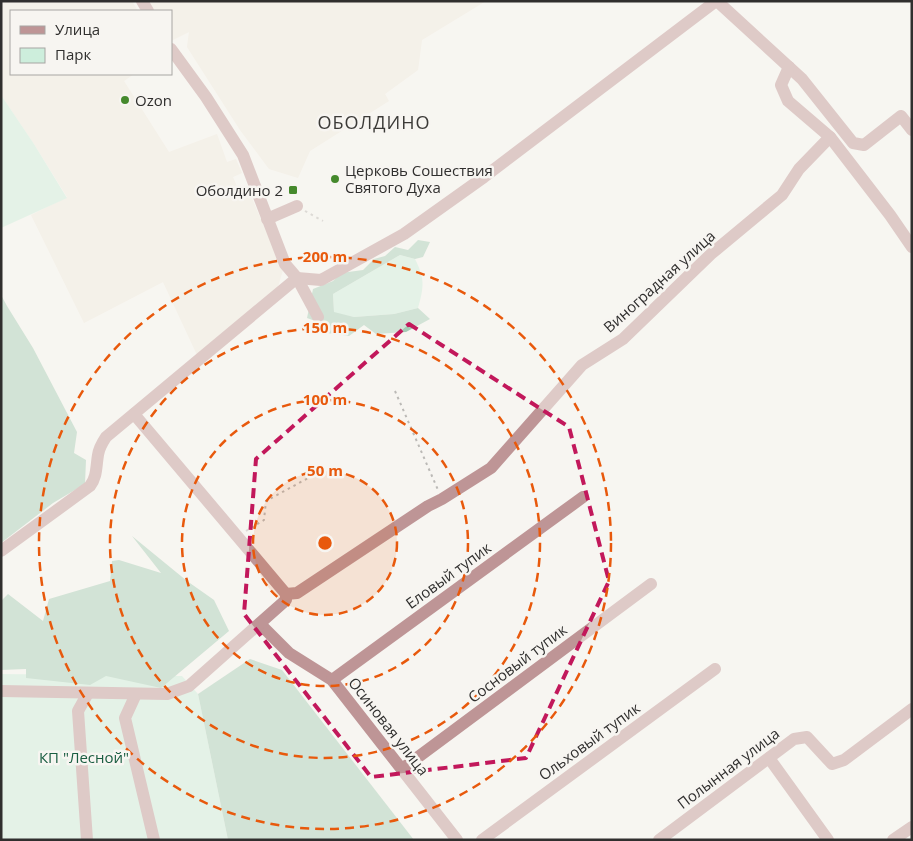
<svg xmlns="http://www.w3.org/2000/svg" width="913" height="841" font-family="'Open Sans',sans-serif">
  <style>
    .built { fill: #efeadf }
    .green { fill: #cdeedc }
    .forest { fill: #a4ccb6 }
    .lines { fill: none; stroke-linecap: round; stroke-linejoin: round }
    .path { stroke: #bbb9b6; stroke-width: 2; stroke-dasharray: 2.5 4; stroke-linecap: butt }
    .minor { stroke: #be9596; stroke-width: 12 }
    .marked { fill: none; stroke: #c2185b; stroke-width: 4; stroke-dasharray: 10 6; stroke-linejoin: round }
    .ring { fill: none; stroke: #e8590c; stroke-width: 2.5; stroke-dasharray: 9 6 }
    .poi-dot { fill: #45892c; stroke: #f7f5f1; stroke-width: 2 }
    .labels { text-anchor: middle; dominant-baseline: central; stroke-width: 5; stroke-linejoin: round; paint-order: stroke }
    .poi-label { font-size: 15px; fill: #302f2e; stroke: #f7f5f1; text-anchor: start }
    .street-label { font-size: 15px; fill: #302f2e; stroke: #f7f5f1 }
    .park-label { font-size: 15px; fill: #1a5d41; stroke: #f7f5f1 }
    .quarter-label { font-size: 18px; letter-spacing: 1px; fill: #3b3a37; stroke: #f7f5f1 }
    .centre { fill: #e8590c; stroke: #f7f5f1; stroke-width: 2.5 }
    .ring-label { font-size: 15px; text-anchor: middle; font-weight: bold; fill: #e8590c; stroke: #f7f5f1; stroke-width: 5; stroke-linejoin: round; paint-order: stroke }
  </style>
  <rect width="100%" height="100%" fill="#f7f5f1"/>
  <g class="built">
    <path d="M 1,1 L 132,1 L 138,11 L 11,11 L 11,74 L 134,74 L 124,81 L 169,152 L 217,134 L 227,162 L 236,159 L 242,173 L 233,177 L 238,189 L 247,187 L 283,270 L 277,290 L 197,355 L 163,282 L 84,323 L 31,215 L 67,197 L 34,144 L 1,95 Z"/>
    <path d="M 142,1 L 486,1 L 422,40 L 418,70 L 385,94 L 389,101 L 310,151 L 298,178 L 269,169 L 240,130 L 187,47 L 189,32 L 171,41 L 171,11 L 148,11 Z"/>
  </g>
  <g class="green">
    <path d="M 1,95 L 34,144 L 67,198 L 1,228 Z"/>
    <path d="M 400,255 L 415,259 C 425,279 424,286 418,308 L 394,314 L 354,317 L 334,313 L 333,294 Z"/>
    <path d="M 1,674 L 182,676 L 198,694 L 228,840 L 1,840 Z"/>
  </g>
  <g class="forest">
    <path d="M 418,240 L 430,242 L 423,257 L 415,259 L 400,255 L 333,294 L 334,312 L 354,317 L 394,314 L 418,308 L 430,319 L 406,332 L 376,334 L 364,325 L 349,336 L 327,333 L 318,322 L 307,318 L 313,289 L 333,281 L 341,273 L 363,270 L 374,259 L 385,256 L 395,247 L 408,250 Z"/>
    <path d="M 1,295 L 7,306 L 33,348 L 77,432 L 74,453 L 86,460 L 85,484 L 53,503 L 1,543 Z"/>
    <path d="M 132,536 L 187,581 L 214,600 L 229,631 L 161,688 L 106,676 L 90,685 L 26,678 L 26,669 L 1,670 L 1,601 L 8,594 L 43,621 L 49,599 L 110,581 L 112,561 L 119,560 L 161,573 Z"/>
    <path d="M 250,659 L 282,670 L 414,840 L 228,840 L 198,694 Z"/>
  </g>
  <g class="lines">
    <g class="path">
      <path d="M 305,211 L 323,221"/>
      <path d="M 395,391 L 438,490"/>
      <path d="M 246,531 L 264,520 L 266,501 L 321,471"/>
    </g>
    <g class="minor">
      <path d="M 142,1 L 148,11"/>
      <path d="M 717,1 L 802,79 L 853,143 L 864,145 L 901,116 L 912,130"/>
      <path d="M 171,49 L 206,97 L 243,155 L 285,264 L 297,278 L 318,317"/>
      <path d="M 789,67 L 781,85 L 788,101 L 830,137 L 890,215 L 912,247"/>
      <path d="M 267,219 L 297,206"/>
      <path d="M 1,551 L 90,486 C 97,477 96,467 98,455 C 99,448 102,443 106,437 L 297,278 L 321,280 L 404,234 L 484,177 L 716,1"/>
      <path d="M 286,594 L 297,593 L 428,506 L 442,499 L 491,468 L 582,365 L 623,339 L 711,254 L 782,195 L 799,169 L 830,137"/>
      <path d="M 260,624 L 289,653 L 332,680 L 457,840"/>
      <path d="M 332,680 L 583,497"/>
      <path d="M 1,691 L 167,694 L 189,686 L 286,600 L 286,594 L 134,414"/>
      <path d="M 136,694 L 125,718 L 154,840"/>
      <path d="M 769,758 L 828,840"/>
      <path d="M 402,769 L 651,584"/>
      <path d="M 87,840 L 78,711 L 88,693"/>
      <path d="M 482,840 L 715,669"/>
      <path d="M 659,840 L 794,739 L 807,737 L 832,764 L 844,760 L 912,709"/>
      <path d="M 893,840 L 912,827"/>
    </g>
  </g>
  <path d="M0 0H913V841H0ZM 409,324 L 569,427 L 609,581 L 526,758 L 371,777 L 244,614 L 256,459 Z" fill="#f7f5f1" fill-opacity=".55" fill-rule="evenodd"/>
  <path class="marked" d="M 409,324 L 569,427 L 609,581 L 526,758 L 371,777 L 244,614 L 256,459 Z"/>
  <circle cx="325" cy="543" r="72" fill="#e8590c" fill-opacity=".12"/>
  <g class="ring">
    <circle cx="325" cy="543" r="72"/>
    <circle cx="325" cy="543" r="143"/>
    <circle cx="325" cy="543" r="215"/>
    <circle cx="325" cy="543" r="286"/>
  </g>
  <g class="poi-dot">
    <circle cx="125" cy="100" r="5"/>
    <circle cx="335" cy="179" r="5"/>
    <rect x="288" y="185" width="10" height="10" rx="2.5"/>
  </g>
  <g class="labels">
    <g class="poi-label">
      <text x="135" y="100">Ozon</text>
      <text x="345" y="170">Церковь Сошествия<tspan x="345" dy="17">Святого Духа</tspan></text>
      <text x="283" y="190" text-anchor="end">Оболдино 2</text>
    </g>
    <g class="street-label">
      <text transform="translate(659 281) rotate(-42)">Виноградная улица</text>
      <text transform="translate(448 575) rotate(-36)">Еловый тупик</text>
      <text transform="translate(517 663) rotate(-37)">Сосновый тупик</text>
      <text transform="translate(389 726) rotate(52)">Осиновая улица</text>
      <text transform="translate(589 741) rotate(-36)">Ольховый тупик</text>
      <text transform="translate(728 768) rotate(-37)">Полынная улица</text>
    </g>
    <g class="park-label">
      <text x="84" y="757">КП "Лесной"</text>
    </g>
    <g class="quarter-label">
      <text x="374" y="122">ОБОЛДИНО</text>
    </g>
  </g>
  <circle cx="325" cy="543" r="8" class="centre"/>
  <g class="ring-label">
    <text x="325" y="262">200 m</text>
    <text x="325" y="333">150 m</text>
    <text x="325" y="405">100 m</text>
    <text x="325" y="476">50 m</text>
  </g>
  <rect width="913" height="841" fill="none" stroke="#302f2e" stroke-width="5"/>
  <rect x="10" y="10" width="162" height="65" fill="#f7f5f1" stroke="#a7a6a3"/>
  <rect x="20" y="26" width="25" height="8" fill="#be9596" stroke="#a7a6a3"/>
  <text x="55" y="35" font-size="15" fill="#302f2e">Улица</text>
  <rect x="20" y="48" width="25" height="15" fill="#cdeedc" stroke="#a7a6a3"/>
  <text x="55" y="60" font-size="15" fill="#302f2e">Парк</text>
</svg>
